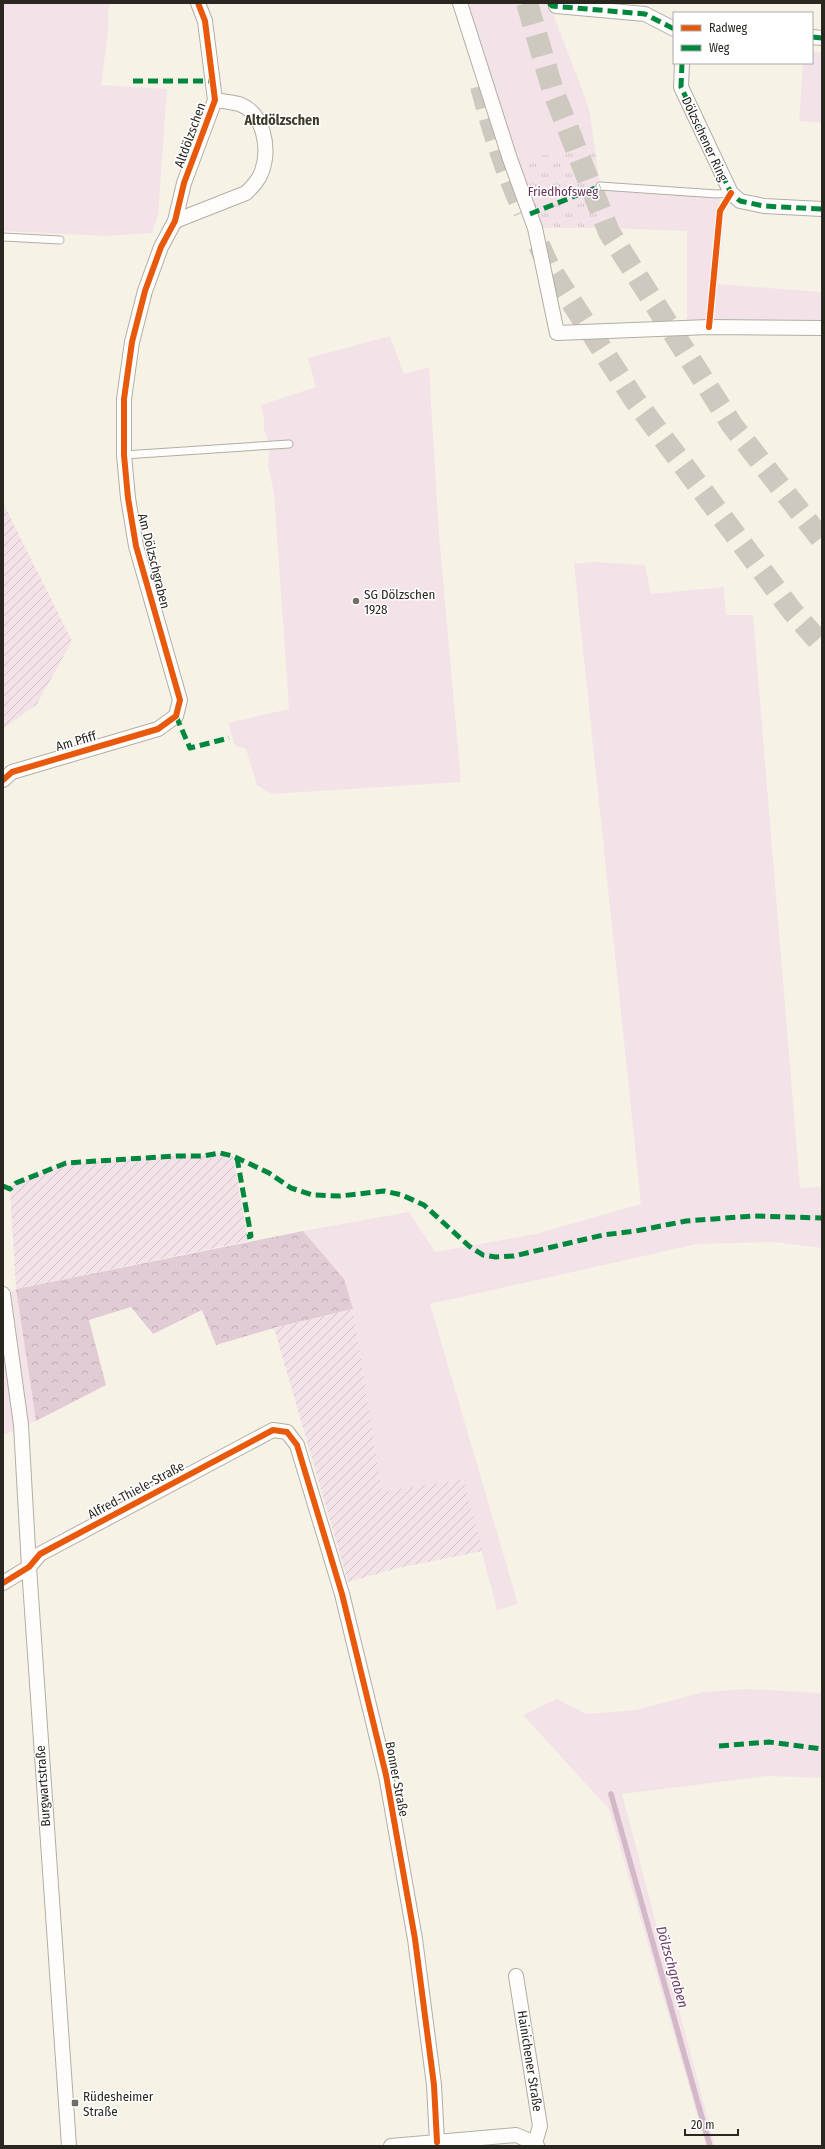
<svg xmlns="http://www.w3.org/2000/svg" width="825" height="2149" font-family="'Fira Sans Condensed',sans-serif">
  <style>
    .grass { fill: #f3e3e8 }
    .forest { fill: url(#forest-crowns) }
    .park { fill: url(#park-tufts) }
    .garden { fill: url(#garden-furrows) }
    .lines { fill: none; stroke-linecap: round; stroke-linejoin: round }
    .stream { stroke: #d3b9c8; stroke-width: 5.5 }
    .highway-tunnel { stroke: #cdc9be; stroke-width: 22; stroke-dasharray: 22 11; stroke-linecap: butt }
    .lane-casing { stroke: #b1aea5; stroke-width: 9 }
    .street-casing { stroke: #b1aea5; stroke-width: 16 }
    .lane { stroke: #fefdfb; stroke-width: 7 }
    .street { stroke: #fefdfb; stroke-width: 14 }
    .quiet { stroke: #00873e; stroke-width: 5; stroke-dasharray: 10 5; stroke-linecap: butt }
    .cycleway-casing { stroke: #fff; stroke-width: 8 }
    .cycleway { stroke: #e8590c; stroke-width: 6 }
    .poi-dot { fill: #716e65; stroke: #fff; stroke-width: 1.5 }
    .labels { text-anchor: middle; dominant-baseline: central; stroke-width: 3; stroke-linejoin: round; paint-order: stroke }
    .street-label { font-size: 13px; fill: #29271f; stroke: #fff }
    .park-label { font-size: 13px; fill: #66365c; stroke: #fff }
    .poi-label { font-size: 13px; fill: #29271f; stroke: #fff; text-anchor: start }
    .neighbourhood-label { font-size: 14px; font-weight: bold; fill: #403c2a; stroke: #fff }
    .water-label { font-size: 14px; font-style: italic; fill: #6d3d63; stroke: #fff }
  </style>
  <defs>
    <pattern id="forest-crowns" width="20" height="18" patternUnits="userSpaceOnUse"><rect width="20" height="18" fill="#e1cbd4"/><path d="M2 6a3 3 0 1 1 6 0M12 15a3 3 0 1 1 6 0" fill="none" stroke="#c1aeb6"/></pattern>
    <pattern id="park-tufts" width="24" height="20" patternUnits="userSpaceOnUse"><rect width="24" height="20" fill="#f3e3e8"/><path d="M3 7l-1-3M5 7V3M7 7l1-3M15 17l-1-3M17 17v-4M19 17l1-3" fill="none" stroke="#d0c3c7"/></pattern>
    <pattern id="garden-furrows" width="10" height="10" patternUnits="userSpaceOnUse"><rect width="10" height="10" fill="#f3e3e8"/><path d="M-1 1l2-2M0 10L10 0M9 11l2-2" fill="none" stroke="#d0c3c7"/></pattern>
  </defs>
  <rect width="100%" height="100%" fill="#f6f2e6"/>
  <g class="grass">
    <path d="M 3,3 L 109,3 L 108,33 L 101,85 L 167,89 L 158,216 L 152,233 L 107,236 L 3,231 Z"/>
    <path d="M 460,3 L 549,3 L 589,108 L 595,149 L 510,159 Z"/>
    <path d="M 812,51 L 822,52 L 822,123 L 799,121 L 803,63 L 812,63 Z"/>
    <path d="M 600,186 L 717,194 L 724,211 L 718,284 L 822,292 L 822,334 L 730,332 L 687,335 L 687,231 L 606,228 Z"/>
    <path d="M 390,336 L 404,374 L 429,367 L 439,534 L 461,782 L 271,794 L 257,785 L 246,749 L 235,746 L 228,723 L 289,709 L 274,493 L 268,466 L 270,446 L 264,430 L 264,418 L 261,405 L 316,387 L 308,358 Z"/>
    <path d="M 593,562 L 645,565 L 651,594 L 724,587 L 726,615 L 753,615 L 800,1188 L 822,1187 L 822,1248 L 774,1242 L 697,1244 L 430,1304 L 518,1604 L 497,1610 L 463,1479 L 382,1493 L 353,1309 L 343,1279 L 303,1231 L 409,1212 L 435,1252 L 536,1234 L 641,1204 L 574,564 Z"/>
    <path d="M 16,1289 L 36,1421 L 3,1435 L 3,1296 Z"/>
    <path d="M 746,1689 L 822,1693 L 822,1778 L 768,1776 L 622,1794 L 715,2146 L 706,2146 L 609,1809 L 523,1715 L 557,1699 L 587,1714 L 636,1710 L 704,1692 Z"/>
  </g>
  <path class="forest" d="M 303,1231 L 344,1279 L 353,1309 L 274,1328 L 216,1345 L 202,1310 L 153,1334 L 131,1307 L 89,1320 L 106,1385 L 36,1421 L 16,1289 Z"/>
  <path class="park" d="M 595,149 L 606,228 L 535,228 L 510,159 Z"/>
  <g class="garden">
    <path d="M 3,503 L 72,641 L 37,704 L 3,729 Z"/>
    <path d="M 220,1153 L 233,1156 L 248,1241 L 16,1289 L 10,1189 L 16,1183 L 66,1163 L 176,1156 L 203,1156 Z"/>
    <path d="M 353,1309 L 382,1492 L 463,1479 L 483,1551 L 398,1568 L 348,1582 L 274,1328 Z"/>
  </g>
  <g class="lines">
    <path class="stream" d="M 611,1794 L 710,2146"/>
    <g class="highway-tunnel">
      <path d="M 527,3 L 553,91 L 609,232 L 732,425 L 822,540"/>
      <path d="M 481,86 C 492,129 505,170 524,212"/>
      <path d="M 539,245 L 549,267 L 634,399 L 792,611 L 822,645"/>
    </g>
    <defs>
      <g id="lane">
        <path d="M 600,186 L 717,194 L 731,193"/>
        <path d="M 3,237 L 60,240"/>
        <path d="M 124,455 L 289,444"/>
      </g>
      <g id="street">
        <path d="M 460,3 L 510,159 L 535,228 L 557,333 L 709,327 L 822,328"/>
        <path d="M 556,6 L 645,14 L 674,29"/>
        <path d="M 812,37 L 822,38"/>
        <path d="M 682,63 L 681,87 L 731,193 L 740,201 L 764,206 L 822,209"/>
        <path d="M 175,221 L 246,193 C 253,186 259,180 262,171 C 270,148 264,113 239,104 C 231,102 222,101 215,100"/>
        <path d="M 3,780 L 12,772 L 158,729 L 176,716 L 180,700 L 136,546 L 128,498 L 124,455 L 124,399 L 132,342 L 145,291 L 161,247 L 175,221 L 184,183 L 215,100 L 205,21 L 198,3"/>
        <path d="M 3,1294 L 21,1425 L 29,1567 L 69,2146"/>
        <path d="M 3,1583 L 29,1567 L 40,1554 L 273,1430 L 287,1432 L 297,1445 L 342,1594 L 386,1775 L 415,1939 L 434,2085 L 437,2142"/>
        <path d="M 516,1976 L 540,2126 L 535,2143 L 537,2146"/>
        <path d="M 391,2146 L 516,2135 L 535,2143"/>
      </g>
    </defs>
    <use href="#lane" class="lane-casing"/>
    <use href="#street" class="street-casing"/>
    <use href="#lane" class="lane"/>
    <use href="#street" class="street"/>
    <g class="quiet">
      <path d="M 549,3 L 552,6 L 645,14 L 674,29"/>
      <path d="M 812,37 L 822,38"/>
      <path d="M 682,63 L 681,87 L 731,193 L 740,201 L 764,206 L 822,209"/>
      <path d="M 133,81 L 214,81"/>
      <path d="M 530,214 L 600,186"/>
      <path d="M 176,716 L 190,748 L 229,738"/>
      <path d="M 237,1158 L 251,1236 L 247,1237"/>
      <path d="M 3,1186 L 10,1189 L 16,1183 L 66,1163 L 176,1156 L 203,1156 L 220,1153 L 233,1156 L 269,1173 L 291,1188 L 313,1195 L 340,1196 L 384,1191 L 402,1195 L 424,1205 L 469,1246 L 483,1255 L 496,1257 L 514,1256 L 603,1235 L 636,1231 L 686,1221 L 753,1216 L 822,1218"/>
      <path d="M 719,1746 L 769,1742 L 822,1749"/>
    </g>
    <defs>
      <g id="cycleway">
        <path d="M 709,327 L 720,211 L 731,193"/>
        <path d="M 3,780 L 12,772 L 158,729 L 176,716 L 180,700 L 136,546 L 128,498 L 124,455 L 124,399 L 132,342 L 145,291 L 161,247 L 175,221 L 184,183 L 215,100 L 205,21 L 198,3"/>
        <path d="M 3,1583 L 29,1567 L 40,1554 L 273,1430 L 287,1432 L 297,1445 L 342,1594 L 386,1775 L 415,1939 L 434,2085 L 437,2142"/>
      </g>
    </defs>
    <use href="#cycleway" class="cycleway-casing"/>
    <use href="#cycleway" class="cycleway"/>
  </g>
  <g class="poi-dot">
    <circle cx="356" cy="601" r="4"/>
    <rect x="71" y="2099" width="8" height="8" rx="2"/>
  </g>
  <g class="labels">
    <g class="street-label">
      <text transform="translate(190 135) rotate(-70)">Altdölzschen</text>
      <text transform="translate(705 139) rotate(65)">Dölzschener Ring</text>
      <text transform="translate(154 561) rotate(76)">Am Dölzschgraben</text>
      <text transform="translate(76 741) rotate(-16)">Am Pfiff</text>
      <text transform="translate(136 1490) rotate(-28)">Alfred-Thiele-Straße</text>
      <text transform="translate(397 1779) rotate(79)">Bonner Straße</text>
      <text transform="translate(43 1786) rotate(-94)">Burgwartstraße</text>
      <text transform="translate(530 2061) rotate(81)">Hainichener Straße</text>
    </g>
    <g class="park-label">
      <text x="563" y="191">Friedhofsweg</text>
    </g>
    <g class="poi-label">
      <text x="364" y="594">SG Dölzschen<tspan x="364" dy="15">1928</tspan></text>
      <text x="83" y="2096">Rüdesheimer<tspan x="83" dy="15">Straße</tspan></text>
    </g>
    <g class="neighbourhood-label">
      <text x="282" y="120">Altdölzschen</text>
    </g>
    <g class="water-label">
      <text transform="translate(672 1967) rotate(74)">Dölzschgraben</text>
    </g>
  </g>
  <rect width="825" height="2149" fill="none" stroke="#29271f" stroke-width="8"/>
  <rect x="673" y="12" width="140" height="52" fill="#ffffff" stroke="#a9a9a5"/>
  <rect x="681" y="25" width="20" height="6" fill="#e8590c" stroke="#a9a9a5"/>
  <text x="709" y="32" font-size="12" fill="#29271f">Radweg</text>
  <rect x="681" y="45" width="20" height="6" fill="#00873e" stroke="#a9a9a5"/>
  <text x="709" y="52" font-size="12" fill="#29271f">Weg</text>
  <path d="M685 2129v6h53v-6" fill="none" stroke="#29271f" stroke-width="2"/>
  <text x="691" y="2129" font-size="12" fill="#29271f" stroke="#ffffff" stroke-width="3" paint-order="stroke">20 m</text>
</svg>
